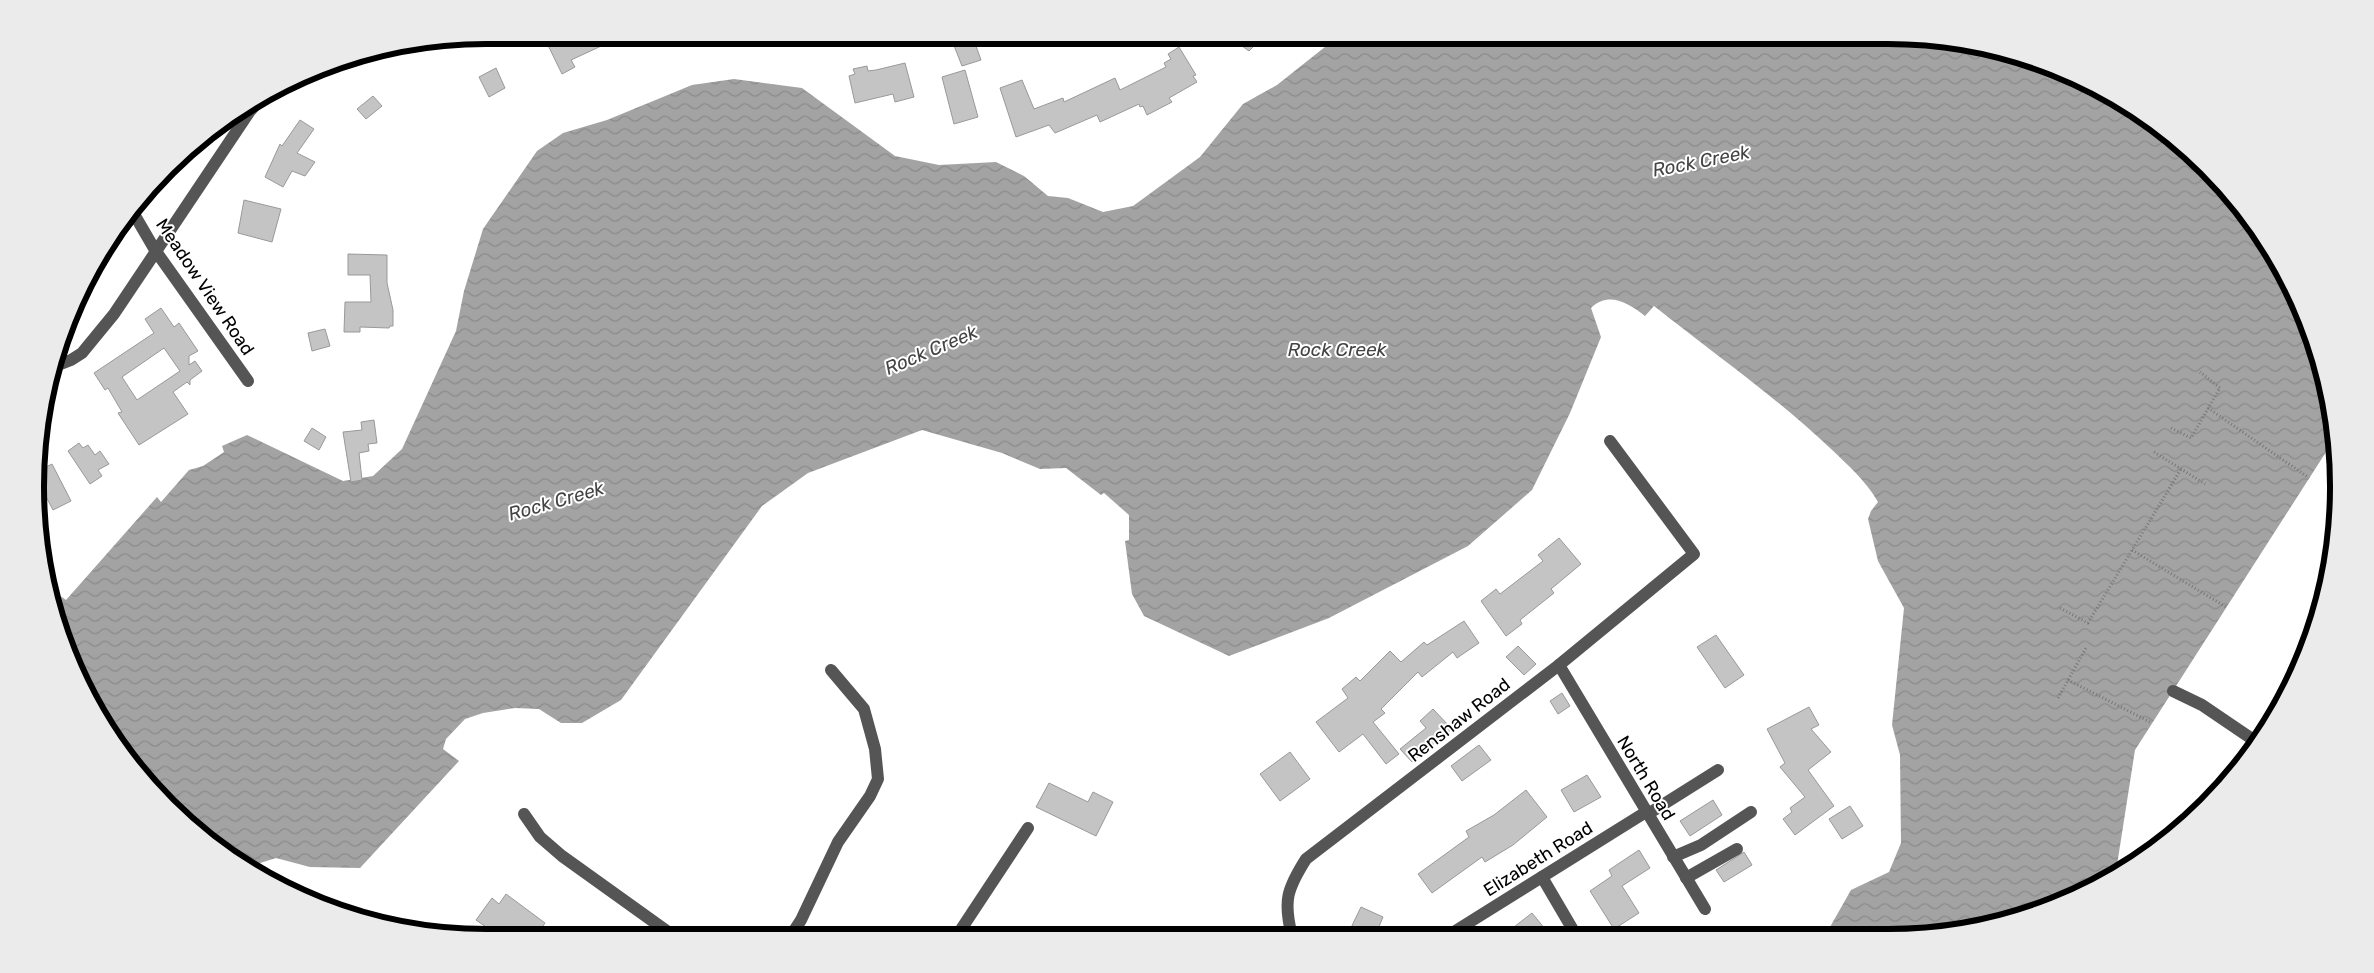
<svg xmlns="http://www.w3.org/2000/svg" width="2374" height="973" font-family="Rubik,sans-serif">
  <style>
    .water { fill: url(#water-waves) }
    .building { fill: #c4c4c4; stroke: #999; fill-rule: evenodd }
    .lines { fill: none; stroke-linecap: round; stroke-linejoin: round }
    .path { stroke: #777; stroke-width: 3; stroke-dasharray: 1 2.5; stroke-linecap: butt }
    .minor { stroke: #555; stroke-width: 12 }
    .labels { text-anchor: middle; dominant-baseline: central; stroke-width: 4; stroke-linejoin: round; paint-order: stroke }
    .street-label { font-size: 18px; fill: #000; stroke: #fff }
    .water-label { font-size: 19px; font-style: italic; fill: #444; stroke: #fff }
    .rim { fill: none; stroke: #000; stroke-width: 6 }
  </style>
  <defs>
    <pattern id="water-waves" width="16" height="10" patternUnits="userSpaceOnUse" patternTransform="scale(1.25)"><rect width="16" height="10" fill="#a3a3a3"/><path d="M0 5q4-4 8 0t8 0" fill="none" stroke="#8b8b8b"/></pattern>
  </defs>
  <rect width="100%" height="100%" fill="#fff"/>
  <path class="water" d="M 1340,35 L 1887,35 L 2032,59 L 2113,95 L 2185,147 L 2246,211 L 2292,287 L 2324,369 L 2335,438 L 2135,750 L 2117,865 L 2110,873 L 2061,904 L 1947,934 L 1826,934 L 1851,890 L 1889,872 L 1901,843 L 1900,755 L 1892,725 L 1904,608 L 1878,561 L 1868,519 L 1871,511 L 1878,502 C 1866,481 1848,465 1830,448 C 1775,396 1713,353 1654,306 L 1645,316 C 1628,303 1609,291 1591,308 L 1601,337 L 1570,413 L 1532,490 L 1468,546 L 1329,618 L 1229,656 L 1144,616 L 1132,594 L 1125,541 L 1129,540 L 1129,515 L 1104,493 L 1101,495 L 1066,468 L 1040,469 L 1002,453 L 922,430 L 808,473 L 762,506 L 621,700 L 582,723 L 561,723 L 539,709 L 515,708 L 483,713 L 465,719 L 446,739 L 443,749 L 459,761 L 360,868 L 310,867 L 276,858 L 257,864 L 190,825 L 147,784 L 96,712 L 49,588 L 66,600 L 157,497 L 161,502 L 189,470 L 203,466 L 224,452 L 222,446 L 247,435 L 343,481 L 373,476 L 402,449 L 456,331 L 464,291 L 483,229 L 537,151 L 563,133 L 607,120 L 692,85 L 734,79 L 802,88 L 895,156 L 939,165 L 996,162 L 1024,176 L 1048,196 L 1068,198 L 1103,212 L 1133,206 L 1200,157 L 1243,104 L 1277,85 Z"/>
  <g class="building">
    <path d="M 543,35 L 625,35 L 571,60 L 575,67 L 562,74 Z"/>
    <path d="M 960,35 L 972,35 L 981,60 L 962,66 L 951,38 Z"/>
    <path d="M 1227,35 L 1265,35 L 1249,51 Z"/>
    <path d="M 1179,47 L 1196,75 L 1193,76 L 1197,82 L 1169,98 L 1172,102 L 1147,115 L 1143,106 L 1140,107 L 1139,104 L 1100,122 L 1097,115 L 1055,133 L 1049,125 L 1016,137 L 1000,88 L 1022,80 L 1034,109 L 1063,98 L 1064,102 L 1115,78 L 1120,90 L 1166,67 L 1164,63 L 1171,59 L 1168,54 Z"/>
    <path d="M 905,63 L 914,97 L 895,102 L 893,94 L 855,103 L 849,76 L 855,74 L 853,69 L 867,66 L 868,71 L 876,70 Z"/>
    <path d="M 496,68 L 505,88 L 489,97 L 479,77 Z"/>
    <path d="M 965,70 L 978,117 L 954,124 L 942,77 Z"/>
    <path d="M 373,96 L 382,106 L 366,119 L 357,109 Z"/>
    <path d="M 300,120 L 314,129 L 297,153 L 315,162 L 305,176 L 292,171 L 283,187 L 265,177 L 280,144 L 282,146 Z"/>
    <path d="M 244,200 L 281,209 L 272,242 L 238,233 Z"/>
    <path d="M 348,254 L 387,255 L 387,283 L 393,310 L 393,326 L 390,326 L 389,328 L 360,327 L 360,332 L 344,332 L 345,302 L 371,302 L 370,275 L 348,275 Z"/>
    <path d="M 161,308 L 174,327 L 179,323 L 198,351 L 189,356 L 189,365 L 195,361 L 202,371 L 190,380 L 190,385 L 187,382 L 173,392 L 188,414 L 139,445 L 118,413 L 122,412 L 108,388 L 105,390 L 94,373 L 154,333 L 145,319 ZM 164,348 L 180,371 L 137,400 L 122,377 Z"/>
    <path d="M 325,329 L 330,346 L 312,351 L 308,333 Z"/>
    <path d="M 374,420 L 377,443 L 368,444 L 369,451 L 359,453 L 362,480 L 351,482 L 343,432 L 362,430 L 361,422 Z"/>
    <path d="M 312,428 L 326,437 L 319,450 L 304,441 Z"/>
    <path d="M 79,443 L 83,448 L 88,445 L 95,455 L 100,451 L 109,464 L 98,470 L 102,476 L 90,484 L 68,451 Z"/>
    <path d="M 52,464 L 71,501 L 53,510 L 41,487 L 40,470 Z"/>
    <path d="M 1559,538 L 1581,564 L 1551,589 L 1554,593 L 1520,620 L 1522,624 L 1506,636 L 1481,601 L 1496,589 L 1500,594 L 1543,561 L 1538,555 Z"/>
    <path d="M 1464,621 L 1479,643 L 1457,658 L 1453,652 L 1422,677 L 1418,672 L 1381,709 L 1385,713 L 1373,722 L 1399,754 L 1386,764 L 1363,734 L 1339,752 L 1316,722 L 1348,698 L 1342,689 L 1356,677 L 1360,681 L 1390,651 L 1401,662 L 1424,642 L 1427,645 Z"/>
    <path d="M 1716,635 L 1744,675 L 1725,688 L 1697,647 Z"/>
    <path d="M 1518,646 L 1536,664 L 1524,675 L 1506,657 Z"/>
    <path d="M 1562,693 L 1570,706 L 1558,714 L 1550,701 Z"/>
    <path d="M 1809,707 L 1819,725 L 1811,729 L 1831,752 L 1808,770 L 1834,806 L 1795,835 L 1783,819 L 1792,812 L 1790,808 L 1805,797 L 1780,767 L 1785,763 L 1767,729 Z"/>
    <path d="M 1433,709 L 1452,729 L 1412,762 L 1400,749 L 1426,728 L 1420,721 Z"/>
    <path d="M 1479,745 L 1491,760 L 1462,781 L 1451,766 Z"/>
    <path d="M 1290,752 L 1310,779 L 1280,801 L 1260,774 Z"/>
    <path d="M 1587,775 L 1601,797 L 1574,812 L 1561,790 Z"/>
    <path d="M 1049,783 L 1088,802 L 1093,792 L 1113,802 L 1096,836 L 1036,807 Z"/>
    <path d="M 1526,790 L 1547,817 L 1513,845 L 1485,862 L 1482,857 L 1432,893 L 1418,874 L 1469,837 L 1466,831 L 1494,815 Z"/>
    <path d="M 1713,800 L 1722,815 L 1690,836 L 1680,821 Z"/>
    <path d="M 1850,806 L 1863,826 L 1842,839 L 1829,819 Z"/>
    <path d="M 1639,850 L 1650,868 L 1622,886 L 1639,913 L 1614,929 L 1590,891 L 1612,876 L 1609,870 Z"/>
    <path d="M 1744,852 L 1752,865 L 1724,882 L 1716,870 Z"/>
    <path d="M 506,894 L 545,923 L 535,938 L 530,938 L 514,926 L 505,938 L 502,938 L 476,920 L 492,898 L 499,904 Z"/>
    <path d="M 1361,907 L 1383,917 L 1375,936 L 1347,936 Z"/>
    <path d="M 1532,913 L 1550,935 L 1520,935 L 1514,927 Z"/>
  </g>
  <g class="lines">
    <g class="path">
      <path d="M 2208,408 L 2309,478"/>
      <path d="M 2171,428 L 2191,438 L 2220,388 L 2200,372"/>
      <path d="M 2154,452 L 2205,484"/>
      <path d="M 2132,550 L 2226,607"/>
      <path d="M 2060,608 L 2088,623 L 2181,469"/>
      <path d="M 2068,680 L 2152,723"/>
      <path d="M 2058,698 L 2086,648"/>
    </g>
    <g class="minor">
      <path d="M 134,214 L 155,250 L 248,381"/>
      <path d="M 53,367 L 71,360 L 82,353 L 114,314 L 250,111 L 266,93"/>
      <path d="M 1559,665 L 1705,909"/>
      <path d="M 2173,691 L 2202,705 L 2258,743"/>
      <path d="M 524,814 L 540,837 L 562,856 L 675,937"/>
      <path d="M 1648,814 L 1718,770"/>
      <path d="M 1673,857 L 1701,845 L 1751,812"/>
      <path d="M 1542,877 L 1576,935"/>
      <path d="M 1686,878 L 1737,849"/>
      <path d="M 1449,935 L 1646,812"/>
      <path d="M 1292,936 C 1283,901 1287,889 1306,859 L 1559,665 L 1694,554 L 1610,441"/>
      <path d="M 790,937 L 801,920 L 838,842 L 870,796 L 878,779 L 875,749 L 864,709 L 831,670"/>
      <path d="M 956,937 L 1028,828"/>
    </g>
  </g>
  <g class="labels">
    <g class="street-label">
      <text transform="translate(205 287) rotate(56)">Meadow View Road</text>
      <text transform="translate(1459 720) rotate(-38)">Renshaw Road</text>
      <text transform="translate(1646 778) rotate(59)">North Road</text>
      <text transform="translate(1538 859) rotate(-32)">Elizabeth Road</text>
    </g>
    <g class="water-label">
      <text transform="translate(1701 161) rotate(-11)">Rock Creek</text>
      <text x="1337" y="349">Rock Creek</text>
      <text transform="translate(931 350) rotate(-23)">Rock Creek</text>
      <text transform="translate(556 501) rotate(-16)">Rock Creek</text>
    </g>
  </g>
  <path d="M0 0H2374V973H0ZM486 44H1888A442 442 0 0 1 2330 486V487A442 442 0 0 1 1888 929H486A442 442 0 0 1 44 487V486A442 442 0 0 1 486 44Z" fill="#ebebeb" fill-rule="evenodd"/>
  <path class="rim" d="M486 44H1888A442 442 0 0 1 2330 486V487A442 442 0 0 1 1888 929H486A442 442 0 0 1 44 487V486A442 442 0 0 1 486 44Z"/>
</svg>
